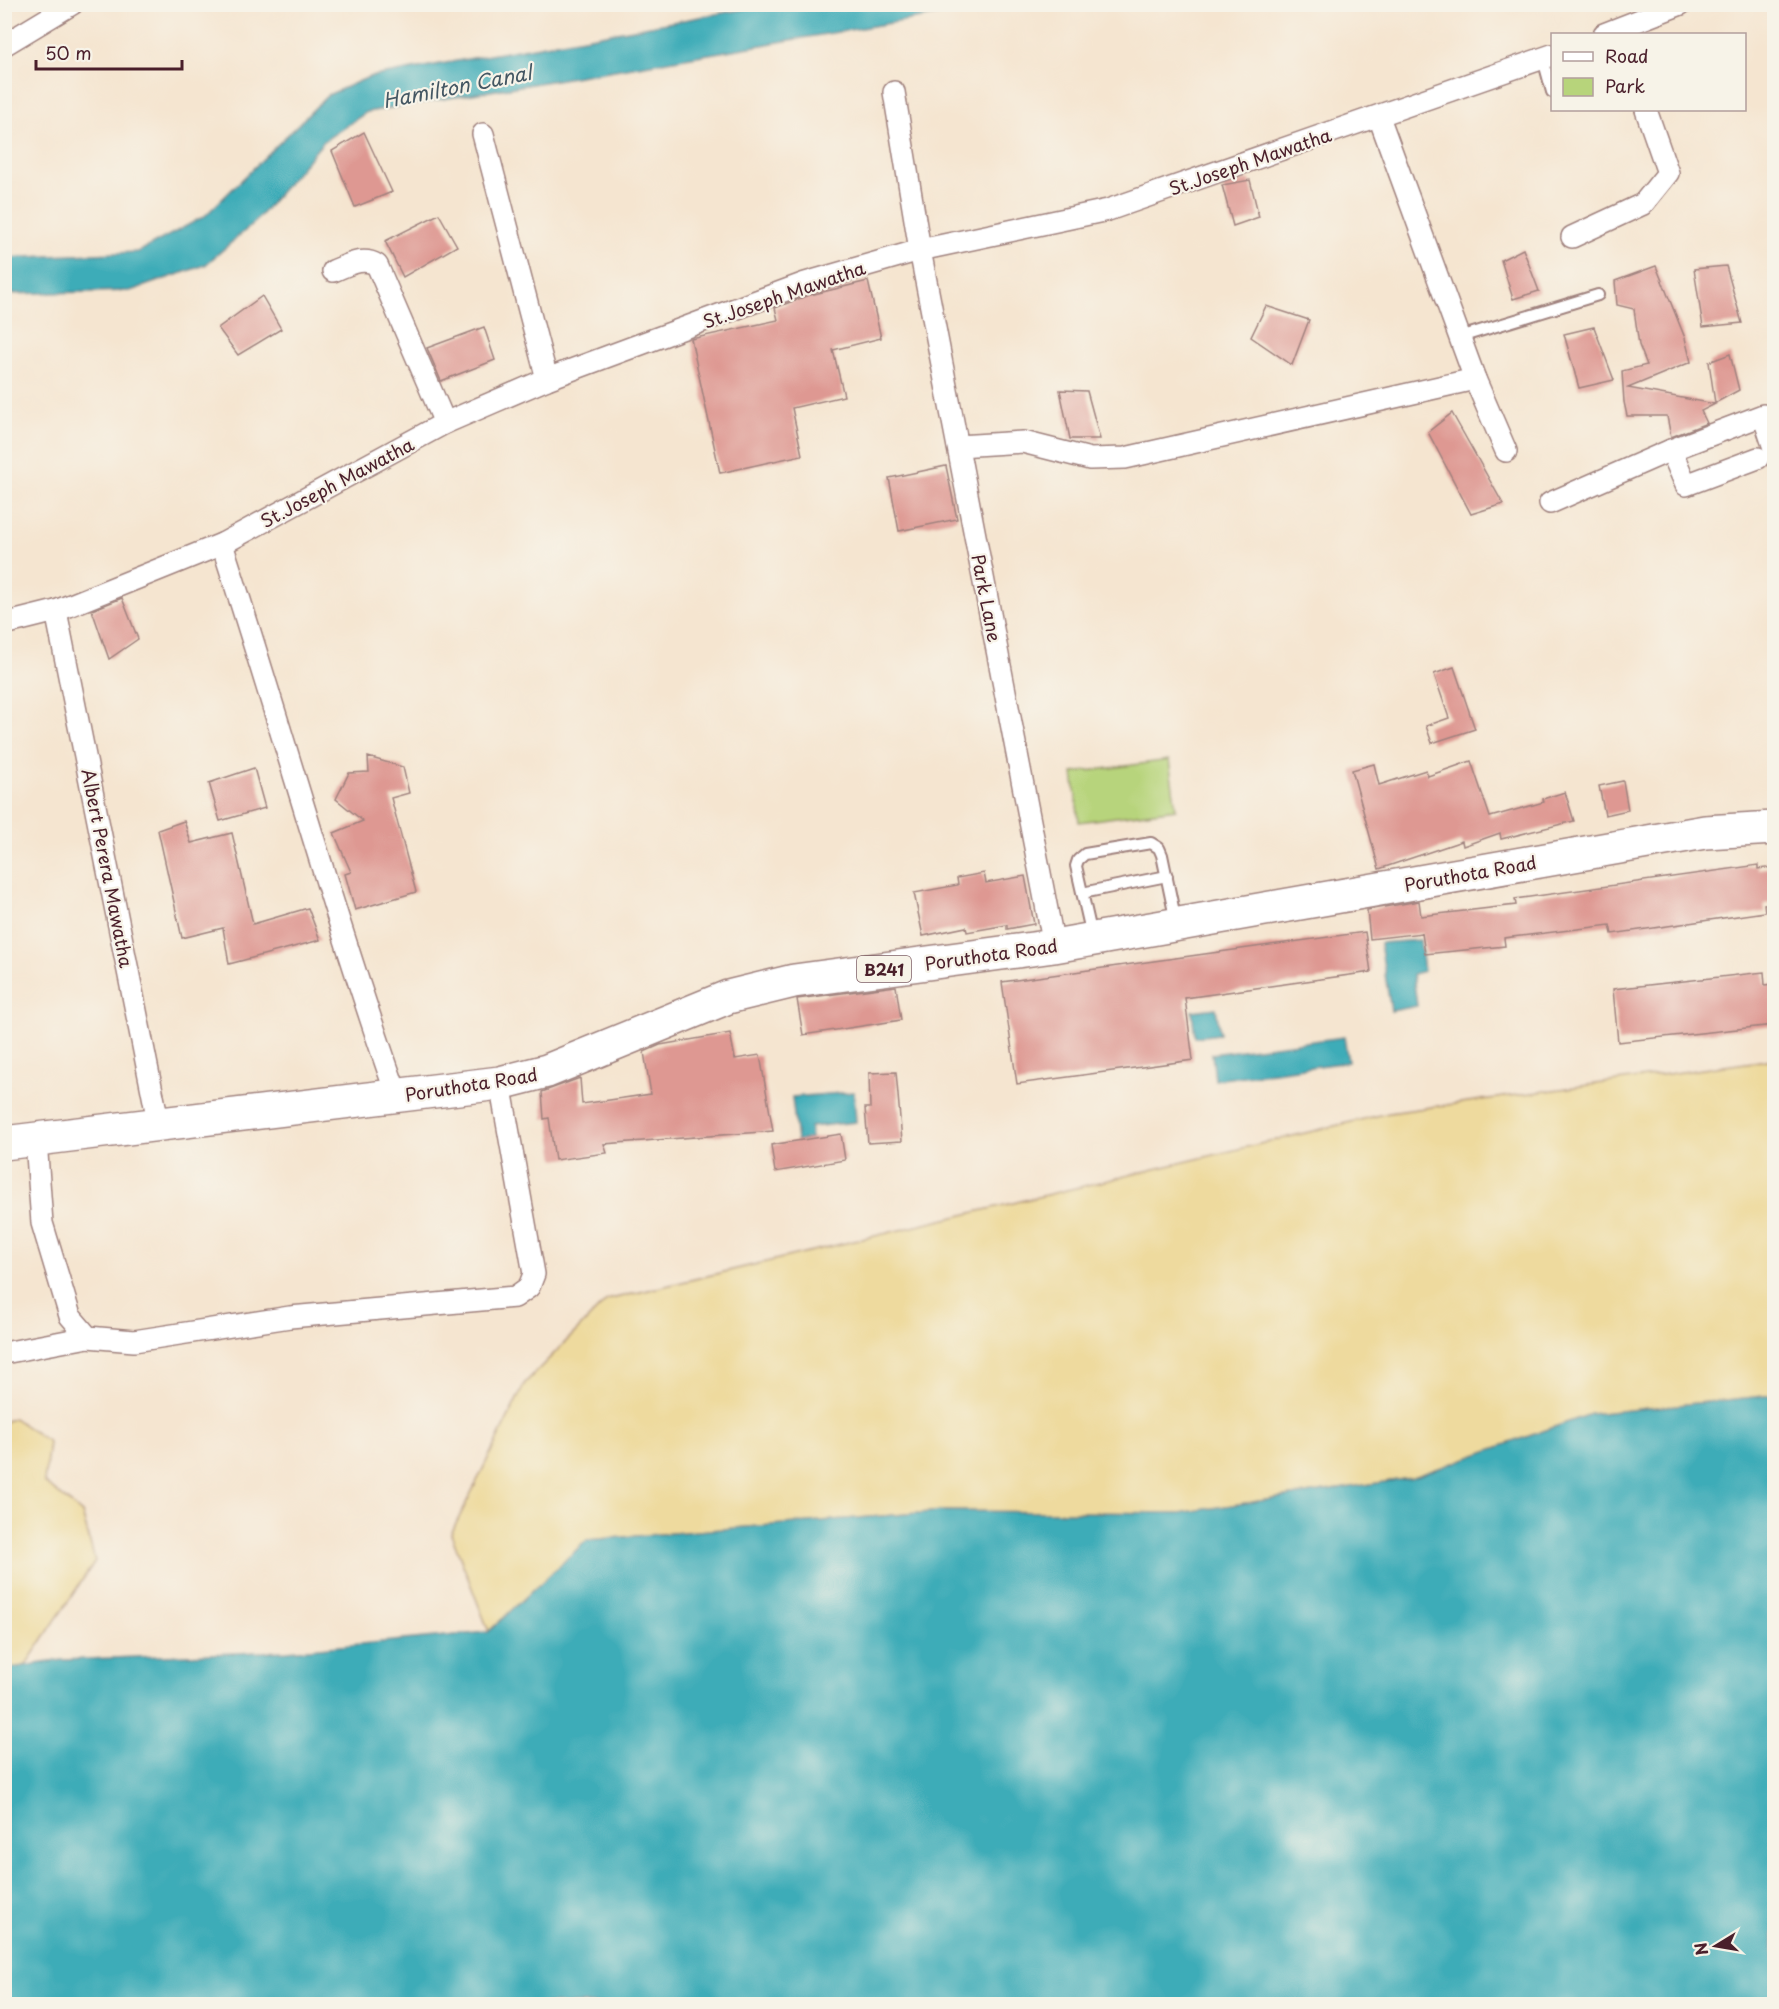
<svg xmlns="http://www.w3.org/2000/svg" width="1779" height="2009" font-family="'Playpen Sans',sans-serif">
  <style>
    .green { fill: #b7d47b; stroke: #807a53; stroke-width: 1.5 }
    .sand { fill: #eeda9e; stroke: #9c7c64; stroke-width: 1.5 }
    .water { fill: #3cacb8; stroke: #436672; stroke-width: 1.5 }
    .building { fill: #de9892 }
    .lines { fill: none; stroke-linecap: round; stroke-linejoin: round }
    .service-casing { stroke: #a0827e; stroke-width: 14 }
    .minor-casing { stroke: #a0827e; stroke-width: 24 }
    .primary-casing { stroke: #a0827e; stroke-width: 36 }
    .service { stroke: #fff; stroke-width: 10 }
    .minor { stroke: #fff; stroke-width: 21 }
    .primary { stroke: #fff; stroke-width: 33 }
    .labels { text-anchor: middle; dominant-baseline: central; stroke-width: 4.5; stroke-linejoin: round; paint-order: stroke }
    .shield { fill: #f7f3e8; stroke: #7e5f64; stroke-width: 1.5 }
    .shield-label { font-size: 16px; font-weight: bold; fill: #4a1f2b }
    .street-label { font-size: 18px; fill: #4a1f2b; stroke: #f7f3e8 }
    .water-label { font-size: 20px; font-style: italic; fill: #445763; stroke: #f7f3e8 }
  </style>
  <rect width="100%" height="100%" fill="#f7f3e8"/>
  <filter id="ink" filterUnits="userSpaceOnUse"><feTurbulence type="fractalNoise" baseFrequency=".0167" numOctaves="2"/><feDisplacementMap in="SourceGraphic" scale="12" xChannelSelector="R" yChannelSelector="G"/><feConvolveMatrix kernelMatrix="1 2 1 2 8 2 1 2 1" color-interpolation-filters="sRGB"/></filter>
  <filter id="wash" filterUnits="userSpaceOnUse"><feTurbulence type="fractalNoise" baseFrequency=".008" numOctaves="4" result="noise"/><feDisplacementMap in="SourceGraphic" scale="24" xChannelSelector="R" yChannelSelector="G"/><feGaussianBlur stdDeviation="1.35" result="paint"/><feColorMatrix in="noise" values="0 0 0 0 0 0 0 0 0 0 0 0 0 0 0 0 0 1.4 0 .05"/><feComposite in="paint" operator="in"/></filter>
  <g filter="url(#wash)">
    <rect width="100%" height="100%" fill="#f5e5d0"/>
    <path class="green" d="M 1169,760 L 1176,809 L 1079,822 L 1073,773 Z"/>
    <g class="sand">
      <path d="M 1774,1059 L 1774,1395 L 1591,1414 L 1411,1478 L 1180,1513 L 944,1511 L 587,1540 L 489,1632 L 451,1534 L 525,1383 L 607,1300 L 1389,1113 Z"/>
      <path d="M 14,1418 L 49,1442 L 44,1482 L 82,1513 L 95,1561 L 25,1666 L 5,1669 L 4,1422 Z"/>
    </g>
    <g class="water">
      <path d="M 766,5 L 997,5 L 367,112 L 324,141 L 254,223 L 205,265 L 130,291 L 5,294 L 5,258 L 138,252 L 205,216 L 328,95 L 369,77 Z"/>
      <path d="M 1420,940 L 1424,971 L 1413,974 L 1417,1006 L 1391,1011 L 1380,943 Z"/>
      <path d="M 1216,1008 L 1220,1034 L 1195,1037 L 1192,1011 Z"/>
      <path d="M 1344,1037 L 1348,1062 L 1215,1080 L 1212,1054 Z"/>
      <path d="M 854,1092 L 856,1122 L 810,1127 L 811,1139 L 797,1141 L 792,1097 Z"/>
      <path d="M 1774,1395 L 1774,2004 L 5,2004 L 5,1669 L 62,1660 L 287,1651 L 488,1632 L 587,1540 L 944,1511 L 1180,1513 L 1411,1478 L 1591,1414 Z"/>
    </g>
    <g id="blocks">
      <g class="building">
        <path d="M 364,132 L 392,192 L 355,207 L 332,151 Z"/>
        <path d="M 1250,180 L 1259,217 L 1233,226 L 1222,185 Z"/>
        <path d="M 439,214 L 457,246 L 403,277 L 385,241 Z"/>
        <path d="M 1523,249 L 1539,291 L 1513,299 L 1501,260 Z"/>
        <path d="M 1656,266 L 1685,338 L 1691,362 L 1628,388 L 1715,404 L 1701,411 L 1707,423 L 1671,437 L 1667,416 L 1627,416 L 1624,402 L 1622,371 L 1647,365 L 1639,345 L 1634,309 L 1617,305 L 1615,281 Z"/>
        <path d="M 1726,266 L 1742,323 L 1703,327 L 1694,269 Z"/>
        <path d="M 868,281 L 881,338 L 833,350 L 844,396 L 792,408 L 802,455 L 720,473 L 691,339 L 778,320 L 775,308 L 806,296 Z"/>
        <path d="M 262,296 L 281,329 L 238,355 L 218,328 Z"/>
        <path d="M 1266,306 L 1309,320 L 1292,365 L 1251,337 Z"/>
        <path d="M 484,327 L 495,360 L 441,381 L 427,348 Z"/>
        <path d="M 1594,327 L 1614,380 L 1579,388 L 1564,334 Z"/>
        <path d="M 1730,354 L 1739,390 L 1715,403 L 1709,362 Z"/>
        <path d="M 1060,390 L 1087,391 L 1100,439 L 1070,439 Z"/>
        <path d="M 1452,413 L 1503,504 L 1471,514 L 1428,432 Z"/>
        <path d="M 946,466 L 957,519 L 899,531 L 889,478 Z"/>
        <path d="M 122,598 L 138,639 L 109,659 L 92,610 Z"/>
        <path d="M 1454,667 L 1475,729 L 1432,743 L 1426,726 L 1449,718 L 1434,674 Z"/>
        <path d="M 368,757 L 403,767 L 409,793 L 391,798 L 416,892 L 355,910 L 345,874 L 351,872 L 334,833 L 363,821 L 336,799 L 349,773 L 369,772 Z"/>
        <path d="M 1471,761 L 1490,817 L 1544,802 L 1543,799 L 1565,792 L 1574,821 L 1501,839 L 1500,833 L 1463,846 L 1462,841 L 1379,869 L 1352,770 L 1374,764 L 1379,785 L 1426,770 L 1428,776 Z"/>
        <path d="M 254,768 L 265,808 L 220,821 L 209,783 Z"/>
        <path d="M 1623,781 L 1628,810 L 1605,815 L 1599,786 Z"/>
        <path d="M 184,821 L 191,843 L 232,833 L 253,924 L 308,908 L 320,940 L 229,964 L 223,928 L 182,938 L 158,830 Z"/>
        <path d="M 1758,865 L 1758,869 L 1774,867 L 1774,903 L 1764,904 L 1765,912 L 1612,934 L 1610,925 L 1504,938 L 1505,946 L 1425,954 L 1422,933 L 1370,939 L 1367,910 L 1419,901 L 1421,916 L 1516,905 L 1515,899 Z"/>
        <path d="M 984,873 L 986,883 L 1025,876 L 1034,924 L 1007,929 L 1007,925 L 967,932 L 966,927 L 923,936 L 914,893 L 958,885 L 957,878 Z"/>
        <path d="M 1365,932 L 1371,972 L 1185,998 L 1193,1060 L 1017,1084 L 1002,982 Z"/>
        <path d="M 1764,972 L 1765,985 L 1774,984 L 1774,1025 L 1618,1042 L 1613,989 Z"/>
        <path d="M 896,986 L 901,1020 L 803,1035 L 797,999 Z"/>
        <path d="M 730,1033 L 735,1059 L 760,1055 L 773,1131 L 604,1144 L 607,1153 L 555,1160 L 549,1118 L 544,1119 L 542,1092 L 580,1078 L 582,1104 L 651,1094 L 644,1052 L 660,1045 Z"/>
        <path d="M 896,1072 L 902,1141 L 868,1143 L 865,1108 L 870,1108 L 869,1073 Z"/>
        <path d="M 841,1134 L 845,1160 L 775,1172 L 771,1145 Z"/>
      </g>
    </g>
  </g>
  <g filter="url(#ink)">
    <use href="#blocks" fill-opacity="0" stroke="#a0827e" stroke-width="1.5"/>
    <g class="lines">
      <defs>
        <g id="service">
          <path d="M 1543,59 L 1552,92"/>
          <path d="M 1460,337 L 1598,295"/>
          <path d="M 1082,893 L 1167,876"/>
          <path d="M 1092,936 L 1076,866 L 1078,860 L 1085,854 L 1151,843 L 1159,848 L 1162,855 L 1176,922"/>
        </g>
        <g id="minor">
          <path d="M 1604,34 L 1681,4"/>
          <path d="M 4,45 L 72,4"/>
          <path d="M 894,92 L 920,250 L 1054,946"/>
          <path d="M 1379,117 L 1475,379 L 1506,451"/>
          <path d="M 483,134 L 547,379"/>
          <path d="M 1572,237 L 1643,204 L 1668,173 L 1646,110"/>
          <path d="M 333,271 C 348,265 363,256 377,265 L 445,423"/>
          <path d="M 958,446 L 1023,442 L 1090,459 L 1125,458 L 1475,379"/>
          <path d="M 1671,450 L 1686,485 L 1758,458"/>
          <path d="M 1550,503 L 1671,450 L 1763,415 L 1774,448"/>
          <path d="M 222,544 C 282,728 333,914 397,1096"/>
          <path d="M 56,611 L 159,1126"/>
          <path d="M 4,624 L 56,611 L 222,544 L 445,423 L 547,379 L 805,283 L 920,250 L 1108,210 L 1552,55"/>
          <path d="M 36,1140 L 42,1223 L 70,1316 L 88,1337 L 134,1341 L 290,1317 L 515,1297 L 529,1287 L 534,1274 L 500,1083"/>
          <path d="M 4,1353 L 88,1337"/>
        </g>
        <path id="primary" d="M 4,1143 L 500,1083 L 547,1071 L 728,997 L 794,981 L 1054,946 L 1705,832 L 1774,828"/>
      </defs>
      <use href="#service" class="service-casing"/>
      <use href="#minor" class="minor-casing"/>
      <use href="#primary" class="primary-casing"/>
      <use href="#service" class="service"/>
      <use href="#minor" class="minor"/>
      <use href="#primary" class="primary"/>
    </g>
  </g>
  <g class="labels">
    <rect class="shield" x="857" y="956" width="54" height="26" rx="4.5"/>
    <g class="shield-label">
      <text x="884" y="969">B241</text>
    </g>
    <g class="street-label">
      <text transform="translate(1250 161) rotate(-19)">St.Joseph Mawatha</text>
      <text transform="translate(784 294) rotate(-19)">St.Joseph Mawatha</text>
      <text transform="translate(337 482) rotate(-28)">St.Joseph Mawatha</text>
      <text transform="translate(987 598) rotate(79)">Park Lane</text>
      <text transform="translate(108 868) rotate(79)">Albert Perera Mawatha</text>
      <text transform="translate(1470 873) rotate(-10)">Poruthota Road</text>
      <text transform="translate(991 954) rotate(-8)">Poruthota Road</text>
      <text transform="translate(471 1084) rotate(-9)">Poruthota Road</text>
    </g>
    <g class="water-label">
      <text transform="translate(457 86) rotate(-11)">Hamilton Canal</text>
    </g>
  </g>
  <rect width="1779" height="2009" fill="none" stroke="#f7f3e8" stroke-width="24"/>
  <rect x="1551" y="33" width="195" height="78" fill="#f7f3e8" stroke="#b29e9c" stroke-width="1.5"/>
  <rect x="1563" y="52" width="30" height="9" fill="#ffffff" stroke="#b29e9c" stroke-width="1.5"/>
  <text x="1605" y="63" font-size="18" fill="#4a1f2b">Road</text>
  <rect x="1563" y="78" width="30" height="18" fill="#b7d47b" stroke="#b29e9c" stroke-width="1.5"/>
  <text x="1605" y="93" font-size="18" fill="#4a1f2b">Park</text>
  <g transform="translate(1716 1946) rotate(259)" stroke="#f7f3e8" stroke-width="4.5" paint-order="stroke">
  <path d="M0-4.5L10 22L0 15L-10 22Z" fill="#4a1f2b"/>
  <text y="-9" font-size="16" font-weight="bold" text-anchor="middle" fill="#4a1f2b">N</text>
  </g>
  <path d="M36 60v9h146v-9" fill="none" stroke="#4a1f2b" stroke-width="3"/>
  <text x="45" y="60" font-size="18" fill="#4a1f2b" stroke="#f7f3e8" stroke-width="4.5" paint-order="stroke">50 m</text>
</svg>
